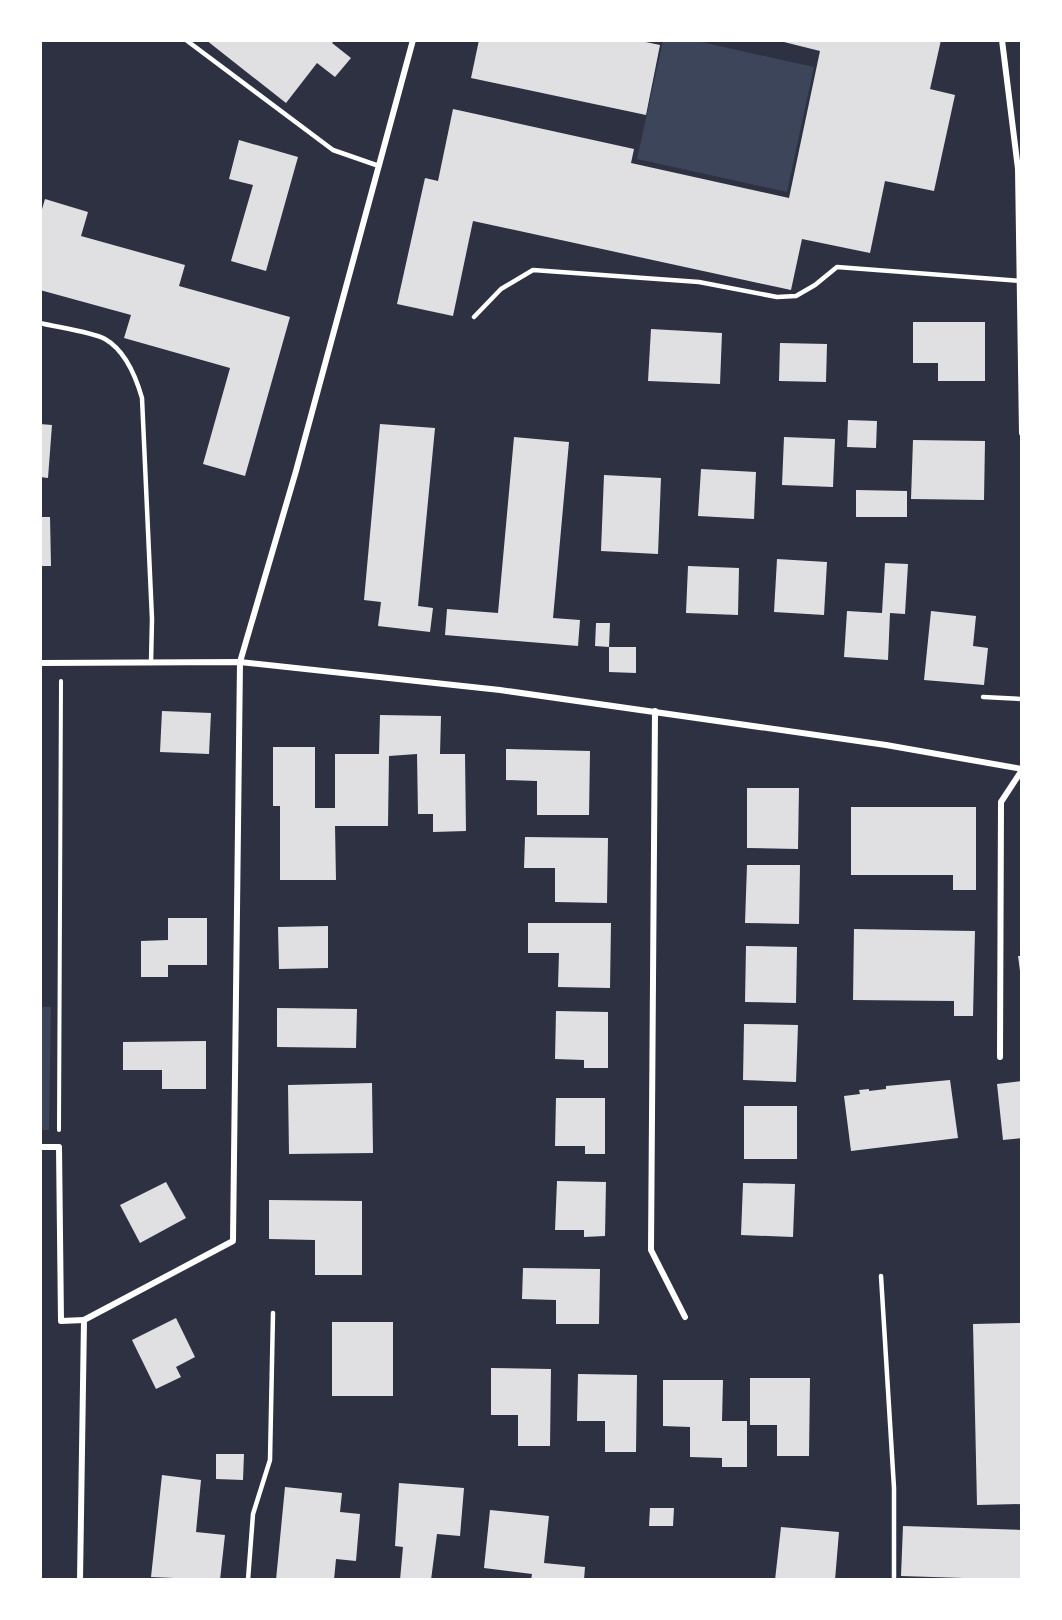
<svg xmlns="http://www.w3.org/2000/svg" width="1062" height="1620" font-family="'Varela Round',sans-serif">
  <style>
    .green { fill: #3c4559 }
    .building { fill: #e0e0e3 }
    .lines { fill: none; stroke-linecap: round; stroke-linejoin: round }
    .path { stroke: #fff; stroke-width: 4 }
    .service { stroke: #fff; stroke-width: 4.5 }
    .minor { stroke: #fff; stroke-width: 6 }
  </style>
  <rect width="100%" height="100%" fill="#2d3142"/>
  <g class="green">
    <path d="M 663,41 L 697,41 L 814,67 L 787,192 L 637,159 Z"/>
    <path d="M 41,1007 L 51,1007 L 49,1130 L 41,1130 Z"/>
  </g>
  <g class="building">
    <path d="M 206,40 L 335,40 L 332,43 L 351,58 L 335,77 L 317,63 L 286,103 Z"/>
    <path d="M 479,40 L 636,40 L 660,45 L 646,115 L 471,78 Z"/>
    <path d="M 776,40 L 941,40 L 930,89 L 955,95 L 934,191 L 885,181 L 870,253 L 802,239 L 791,290 L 473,221 L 453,316 L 397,304 L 425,178 L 438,181 L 453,109 L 634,149 L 631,163 L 789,198 L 820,51 Z"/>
    <path d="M 239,140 L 298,157 L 266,271 L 231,261 L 253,185 L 229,179 Z"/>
    <path d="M 45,199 L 88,212 L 81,236 L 185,265 L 179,286 L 290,317 L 245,476 L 203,464 L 230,368 L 124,338 L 131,315 L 40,290 L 40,216 Z"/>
    <path d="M 913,322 L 985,322 L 985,381 L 938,381 L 938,363 L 913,363 Z"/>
    <path d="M 651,329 L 722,333 L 720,384 L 648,381 Z"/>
    <path d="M 780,343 L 827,344 L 826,382 L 779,381 Z"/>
    <path d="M 848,420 L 877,421 L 876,448 L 847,447 Z"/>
    <path d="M 40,424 L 52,425 L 48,478 L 40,477 Z"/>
    <path d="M 380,424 L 435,428 L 418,606 L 433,608 L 430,632 L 378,626 L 381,602 L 364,600 Z"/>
    <path d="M 514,437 L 569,442 L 553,618 L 580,620 L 578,646 L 445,635 L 447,609 L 498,613 Z"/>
    <path d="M 784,437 L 835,439 L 833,487 L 782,485 Z"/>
    <path d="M 913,440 L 985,441 L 984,500 L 911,499 Z"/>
    <path d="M 701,469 L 756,472 L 754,519 L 698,516 Z"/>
    <path d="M 604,475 L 661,478 L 658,554 L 601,551 Z"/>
    <path d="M 856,490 L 907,491 L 907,517 L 856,517 Z"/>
    <path d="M 40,517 L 50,517 L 51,566 L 40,566 Z"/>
    <path d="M 777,559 L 827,562 L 824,615 L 774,612 Z"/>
    <path d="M 885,563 L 908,564 L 905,614 L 890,613 L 888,660 L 844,657 L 847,611 L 882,613 Z"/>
    <path d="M 688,566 L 739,568 L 738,615 L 686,613 Z"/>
    <path d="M 931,611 L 976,616 L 973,646 L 988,648 L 984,685 L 924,680 Z"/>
    <path d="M 596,623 L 610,623 L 609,647 L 636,647 L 636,673 L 609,672 L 609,647 L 595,646 Z"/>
    <path d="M 162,711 L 211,713 L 209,754 L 160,752 Z"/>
    <path d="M 380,715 L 441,716 L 440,754 L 465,754 L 466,831 L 433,832 L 433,814 L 418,814 L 417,754 L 389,756 L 388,826 L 335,826 L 336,880 L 280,880 L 280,806 L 273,806 L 273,747 L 315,747 L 315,808 L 335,808 L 335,754 L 379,754 Z"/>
    <path d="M 506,749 L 590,751 L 589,815 L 537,815 L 537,781 L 506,780 Z"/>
    <path d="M 747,788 L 799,788 L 798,849 L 747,848 Z"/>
    <path d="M 851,807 L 976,807 L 976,890 L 953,890 L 953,875 L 851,875 Z"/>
    <path d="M 525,837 L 608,838 L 607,903 L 555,902 L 555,868 L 524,868 Z"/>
    <path d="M 747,865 L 800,865 L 799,924 L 745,923 Z"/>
    <path d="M 168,918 L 207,918 L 207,965 L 168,965 L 168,977 L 141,977 L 141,941 L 168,940 Z"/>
    <path d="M 528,923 L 611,923 L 610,988 L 558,987 L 559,953 L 528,953 Z"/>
    <path d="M 328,926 L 328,968 L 279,969 L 278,927 Z"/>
    <path d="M 854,929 L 975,931 L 973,1016 L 954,1016 L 954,1001 L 853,1000 Z"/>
    <path d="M 746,946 L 797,947 L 796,1003 L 745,1002 Z"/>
    <path d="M 1018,956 L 1022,956 L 1022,971 L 1020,971 Z"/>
    <path d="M 277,1008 L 357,1009 L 356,1048 L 277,1047 Z"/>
    <path d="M 556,1011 L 608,1012 L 608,1068 L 584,1068 L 584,1060 L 555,1059 Z"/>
    <path d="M 744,1024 L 798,1025 L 796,1082 L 743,1080 Z"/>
    <path d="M 206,1041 L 206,1089 L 162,1089 L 162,1070 L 123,1070 L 123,1042 Z"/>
    <path d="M 950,1080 L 958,1138 L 851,1151 L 844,1096 L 860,1094 L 859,1090 L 869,1089 L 869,1091 L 886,1089 L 886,1086 Z"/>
    <path d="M 1022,1081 L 1022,1138 L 1003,1140 L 997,1084 Z"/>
    <path d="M 372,1083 L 373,1153 L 289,1154 L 288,1085 Z"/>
    <path d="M 556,1098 L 605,1098 L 605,1154 L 585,1154 L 585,1146 L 555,1146 Z"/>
    <rect x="744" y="1106" width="53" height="53"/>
    <path d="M 557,1181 L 606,1182 L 605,1236 L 584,1237 L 584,1230 L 555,1230 Z"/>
    <path d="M 166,1182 L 186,1218 L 140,1243 L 120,1205 Z"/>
    <path d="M 743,1183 L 795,1184 L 793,1237 L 741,1235 Z"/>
    <path d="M 269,1200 L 362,1201 L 362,1275 L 315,1275 L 315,1240 L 269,1239 Z"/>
    <path d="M 523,1268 L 600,1269 L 599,1324 L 556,1324 L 556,1300 L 522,1299 Z"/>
    <path d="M 176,1318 L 195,1357 L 176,1367 L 181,1377 L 156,1389 L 132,1340 Z"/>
    <rect x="332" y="1322" width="61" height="74"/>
    <path d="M 1022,1323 L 1022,1504 L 977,1505 L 973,1324 Z"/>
    <path d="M 491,1368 L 551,1369 L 550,1446 L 518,1446 L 518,1415 L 491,1415 Z"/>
    <path d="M 578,1374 L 637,1375 L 636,1452 L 605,1452 L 605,1421 L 577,1421 Z"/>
    <path d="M 750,1378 L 810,1378 L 809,1456 L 777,1456 L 777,1425 L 750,1425 Z"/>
    <path d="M 663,1380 L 723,1380 L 722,1421 L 747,1421 L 747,1467 L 722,1467 L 722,1458 L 690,1457 L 690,1427 L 663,1426 Z"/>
    <path d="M 216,1454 L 244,1454 L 243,1480 L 216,1479 Z"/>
    <path d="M 162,1475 L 201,1480 L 196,1532 L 225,1535 L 220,1580 L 151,1577 Z"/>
    <path d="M 399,1483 L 464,1488 L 460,1536 L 437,1534 L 431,1580 L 400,1580 L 403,1547 L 395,1546 Z"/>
    <path d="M 285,1487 L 342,1493 L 340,1512 L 360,1514 L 356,1561 L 336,1559 L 334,1580 L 276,1580 Z"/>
    <path d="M 650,1508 L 674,1508 L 673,1526 L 649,1526 Z"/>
    <path d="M 490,1510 L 549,1516 L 544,1563 L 585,1567 L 584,1580 L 531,1580 L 532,1574 L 484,1568 Z"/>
    <path d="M 903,1526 L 1022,1530 L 1022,1580 L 901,1576 Z"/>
    <path d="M 781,1527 L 839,1532 L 835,1580 L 775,1580 Z"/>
  </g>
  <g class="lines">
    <path class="path" d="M 59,1130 L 61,681"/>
    <g class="service">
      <path d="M 186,40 L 333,150 L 379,166"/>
      <path d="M 474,317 L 501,289 L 533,270 L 699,282 L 777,297 L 796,296 L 815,285 L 837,267 L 1021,281"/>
      <path d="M 40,323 C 56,327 93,332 105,339 C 126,351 136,377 142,398 L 152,619 L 151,663"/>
      <path d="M 983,697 L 1022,699"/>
      <path d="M 881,1276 L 894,1488 L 894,1580"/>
      <path d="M 248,1580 L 253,1514 L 270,1460 L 273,1313"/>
    </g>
    <g class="minor">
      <path d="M 1002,40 L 1018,169 L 1022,433"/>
      <path d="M 40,663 L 240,662 L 500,690 L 886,745 L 1022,769"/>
      <path d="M 655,711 L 651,1250 L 685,1317"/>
      <path d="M 1000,1057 L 1001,802 L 1022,770"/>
      <path d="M 40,1147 L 59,1147 L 61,1321 L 84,1320"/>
      <path d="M 80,1580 L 84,1320 L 233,1241 L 240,662 L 296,471 L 413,40"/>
    </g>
  </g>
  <rect width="1062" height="1620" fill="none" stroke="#ffffff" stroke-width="84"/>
</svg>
